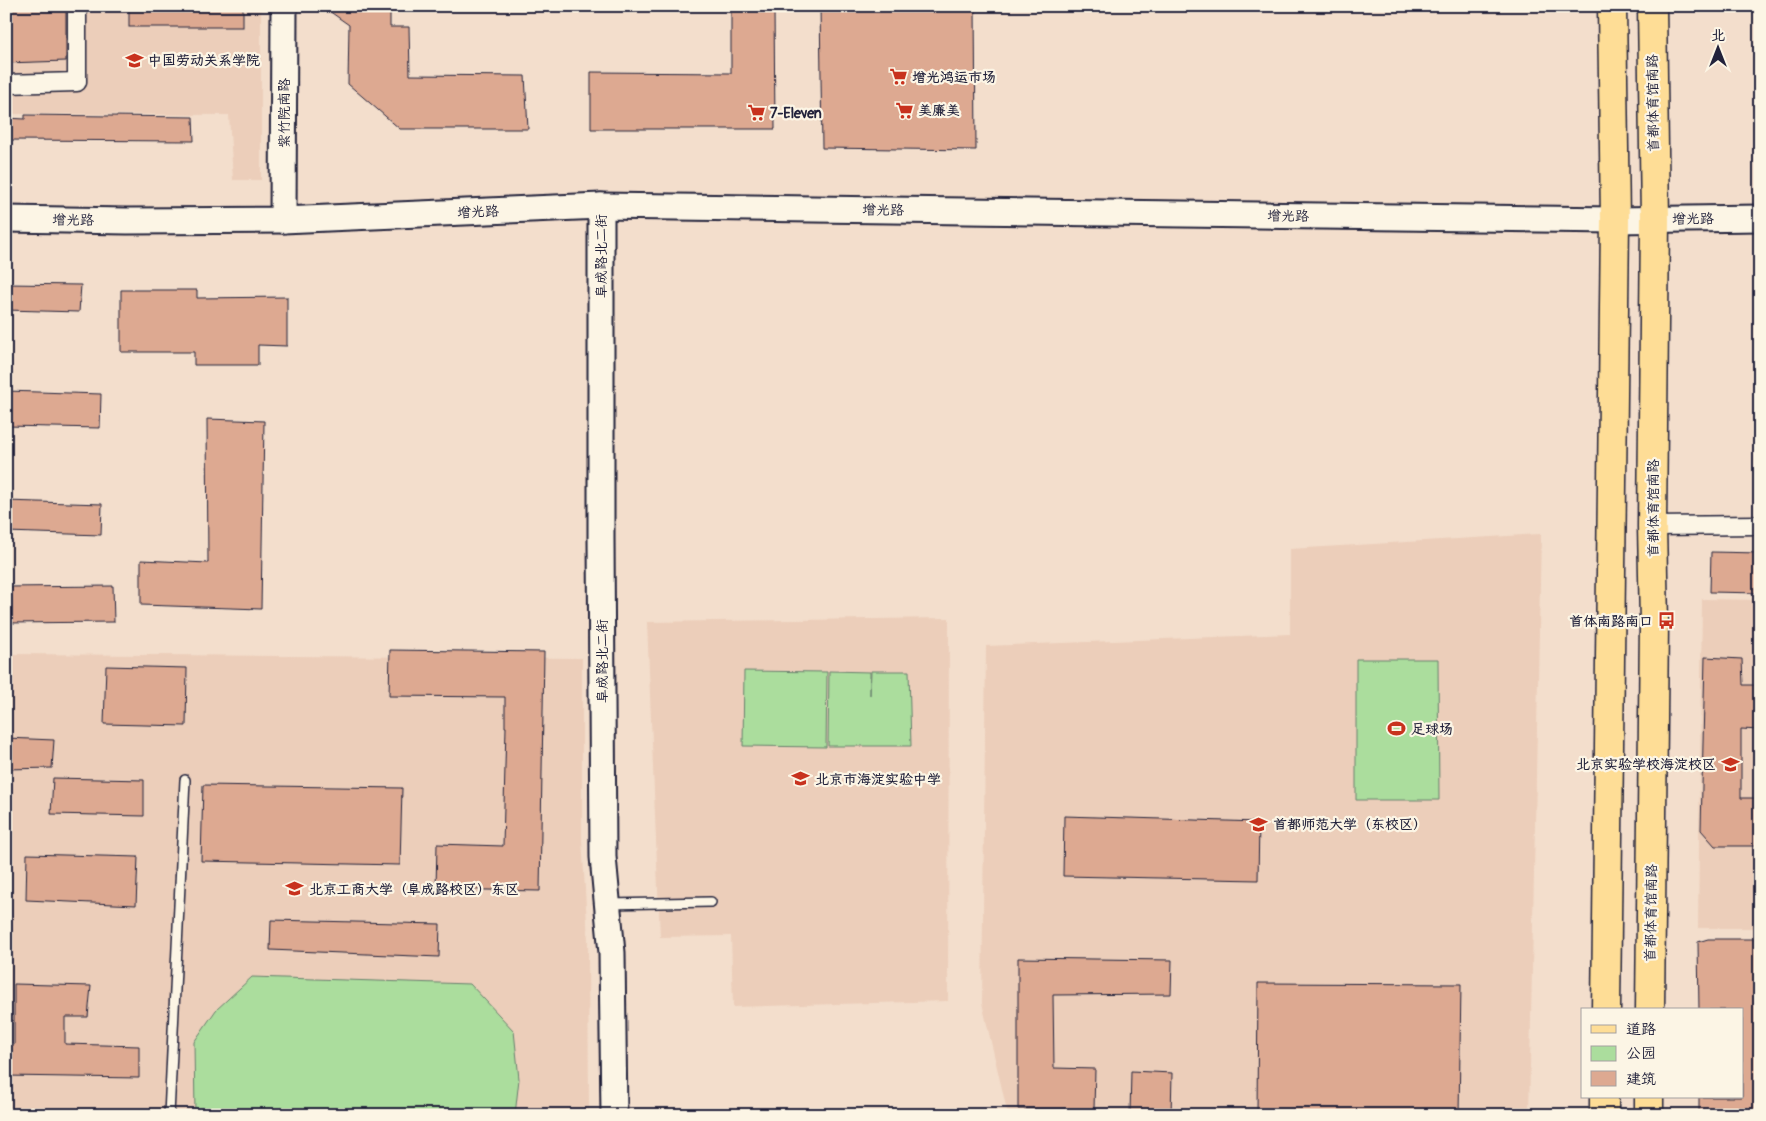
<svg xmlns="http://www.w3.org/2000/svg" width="1766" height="1121" font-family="Pangolin,'LXGW WenKai TC',sans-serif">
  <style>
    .built { fill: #ecceba }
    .green { fill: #abdd9d; stroke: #66806c }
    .building { fill: #dda991; stroke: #22223b }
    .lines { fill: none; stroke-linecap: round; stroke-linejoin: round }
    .lane-casing { stroke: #22223b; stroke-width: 12 }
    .street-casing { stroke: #22223b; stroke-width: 21 }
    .secondary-casing { stroke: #22223b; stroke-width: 29 }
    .primary-casing { stroke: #22223b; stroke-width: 31 }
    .lane { stroke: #fcf5e5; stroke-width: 9 }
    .street { stroke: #fcf5e5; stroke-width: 18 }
    .secondary { stroke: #fcf5e5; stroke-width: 25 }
    .primary { stroke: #fedd96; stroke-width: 28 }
    .labels { text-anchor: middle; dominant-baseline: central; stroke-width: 4.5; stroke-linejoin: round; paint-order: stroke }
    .poi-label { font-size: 14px; font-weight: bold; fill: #22223b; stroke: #fcf5e5; text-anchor: start }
    .street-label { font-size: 14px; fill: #22223b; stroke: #fcf5e5 }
  </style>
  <rect width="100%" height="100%" fill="#f3decc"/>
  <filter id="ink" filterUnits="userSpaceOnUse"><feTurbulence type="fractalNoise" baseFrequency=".02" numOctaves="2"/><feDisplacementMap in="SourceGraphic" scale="10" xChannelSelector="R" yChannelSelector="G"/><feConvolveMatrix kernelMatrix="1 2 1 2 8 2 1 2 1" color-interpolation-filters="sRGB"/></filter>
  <g filter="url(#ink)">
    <g class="built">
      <path d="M 6,6 L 261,6 L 261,180 L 233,180 L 229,115 L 6,114 Z"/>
      <path d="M 1541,534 L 1529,1115 L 1008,1115 L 982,1003 L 986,646 L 1290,634 L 1290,549 Z"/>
      <path d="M 1702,599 L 1760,600 L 1760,928 L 1698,928 Z"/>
      <path d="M 949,618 L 948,1001 L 733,1007 L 731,936 L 660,937 L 647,622 Z"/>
      <path d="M 6,654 L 582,658 L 582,839 L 588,940 L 589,1115 L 6,1115 Z"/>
    </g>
    <g class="green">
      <path d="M 1356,659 L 1438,659 L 1439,800 L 1356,800 Z"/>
      <path d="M 744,671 L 827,672 L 826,747 L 743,746 Z"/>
      <path d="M 829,671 L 870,672 L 870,695 L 871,671 L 909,671 L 911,746 L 828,746 Z"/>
      <path d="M 252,977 L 470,984 L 514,1031 L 519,1079 L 515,1115 L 195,1115 L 194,1042 L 216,1010 Z"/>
    </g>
    <g class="building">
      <path d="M 6,6 L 66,6 L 66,61 L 6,63 Z"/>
      <rect x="129" y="6" width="114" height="21"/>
      <path d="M 322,6 L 390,6 L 390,27 L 409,27 L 410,75 L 525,76 L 528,129 L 400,129 L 348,84 L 349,25 Z"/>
      <path d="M 820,6 L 975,6 L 976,150 L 822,148 Z"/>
      <path d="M 731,8 L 774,8 L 775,129 L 591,129 L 591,72 L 731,73 Z"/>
      <path d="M 25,115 L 193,117 L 194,141 L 6,140 L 6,118 L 25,119 Z"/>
      <path d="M 6,284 L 81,285 L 79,312 L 6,310 Z"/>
      <path d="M 121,290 L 197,290 L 197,298 L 287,297 L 287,346 L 258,345 L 258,365 L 194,365 L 194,352 L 121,352 Z"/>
      <path d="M 6,391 L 101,394 L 100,428 L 6,426 Z"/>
      <path d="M 207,419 L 264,421 L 261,609 L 141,605 L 141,560 L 208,563 Z"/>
      <path d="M 6,501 L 102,504 L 101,535 L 6,532 Z"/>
      <path d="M 1711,552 L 1760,553 L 1760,593 L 1710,592 Z"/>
      <path d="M 113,586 L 114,622 L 6,623 L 6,587 Z"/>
      <path d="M 390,650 L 544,652 L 540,891 L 436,889 L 437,844 L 503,846 L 506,727 L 505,727 L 505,697 L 389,696 Z"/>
      <path d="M 1705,657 L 1742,659 L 1743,685 L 1760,685 L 1760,730 L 1741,729 L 1741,798 L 1760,798 L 1760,846 L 1715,846 L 1701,830 Z"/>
      <path d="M 106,666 L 187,668 L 186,726 L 104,724 Z"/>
      <path d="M 6,738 L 54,740 L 52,768 L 6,769 Z"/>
      <path d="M 53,778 L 144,780 L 144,816 L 51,814 Z"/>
      <path d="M 203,785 L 402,788 L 400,865 L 201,861 Z"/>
      <path d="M 1064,816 L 1259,822 L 1258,880 L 1063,876 Z"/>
      <path d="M 27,854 L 138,857 L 136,905 L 26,900 Z"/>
      <path d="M 271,920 L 440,924 L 439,957 L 270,950 Z"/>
      <path d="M 1708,939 L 1760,939 L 1760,1115 L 1699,1115 L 1699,1097 L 1742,1097 L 1742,1010 L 1699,1010 L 1698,942 Z"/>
      <path d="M 1018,958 L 1172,960 L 1171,994 L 1053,995 L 1054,1068 L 1095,1069 L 1094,1109 L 1018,1109 Z"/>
      <path d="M 1258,983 L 1461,984 L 1459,1115 L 1257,1115 Z"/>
      <path d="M 14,984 L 91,986 L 88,1017 L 65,1017 L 65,1044 L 139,1046 L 139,1078 L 6,1076 L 6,1044 L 14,1045 Z"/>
      <path d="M 1131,1071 L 1172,1073 L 1171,1115 L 1130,1115 Z"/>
    </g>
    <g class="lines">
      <defs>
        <g id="lane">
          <path d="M 608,904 L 711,902"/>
          <path d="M 169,1115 L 185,780"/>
        </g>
        <g id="street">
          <path d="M 6,84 L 77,82 L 77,6"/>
          <path d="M 1652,526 L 1760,525"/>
        </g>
        <g id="secondary">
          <path d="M 601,206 L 601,538 L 603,857 L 612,953 L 614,1115"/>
          <path d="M 6,219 L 127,221 L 283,220 L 601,206 L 1615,220 L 1760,218"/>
          <path d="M 283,220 L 284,6"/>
        </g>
        <g id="primary">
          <path d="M 1606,1010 L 1615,220 L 1612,6"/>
          <path d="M 1650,1010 L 1654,623 L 1652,526 L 1655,220 L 1652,6"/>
          <path d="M 1604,1115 L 1604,1097"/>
          <path d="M 1649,1115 L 1649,1097"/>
        </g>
      </defs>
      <use href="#lane" class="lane-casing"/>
      <use href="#street" class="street-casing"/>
      <use href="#secondary" class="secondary-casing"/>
      <use href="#primary" class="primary-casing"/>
      <use href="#lane" class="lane"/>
      <use href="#street" class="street"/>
      <use href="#secondary" class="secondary"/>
      <use href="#primary" class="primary"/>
    </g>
  </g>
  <defs>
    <symbol id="university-bare" viewBox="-9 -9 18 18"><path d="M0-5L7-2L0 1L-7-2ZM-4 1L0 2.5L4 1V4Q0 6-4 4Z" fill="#c8321e" stroke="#fcf5e5" stroke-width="2.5" paint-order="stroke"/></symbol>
    <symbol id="supermarket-bare" viewBox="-9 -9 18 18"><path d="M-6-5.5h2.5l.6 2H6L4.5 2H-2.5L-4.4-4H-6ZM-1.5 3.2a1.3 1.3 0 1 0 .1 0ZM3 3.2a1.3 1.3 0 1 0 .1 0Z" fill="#c8321e" stroke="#fcf5e5" stroke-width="2.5" paint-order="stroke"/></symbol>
    <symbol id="bus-bare" viewBox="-9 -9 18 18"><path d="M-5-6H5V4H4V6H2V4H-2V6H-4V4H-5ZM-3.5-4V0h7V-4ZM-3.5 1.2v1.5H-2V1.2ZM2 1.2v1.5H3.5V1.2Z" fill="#c8321e" stroke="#fcf5e5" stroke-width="2.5" paint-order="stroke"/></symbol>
    <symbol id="stadium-bare" viewBox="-9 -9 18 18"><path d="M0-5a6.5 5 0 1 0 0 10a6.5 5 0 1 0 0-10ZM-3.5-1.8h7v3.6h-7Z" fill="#c8321e" stroke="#fcf5e5" stroke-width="2.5" paint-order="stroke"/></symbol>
    <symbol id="school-bare" viewBox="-9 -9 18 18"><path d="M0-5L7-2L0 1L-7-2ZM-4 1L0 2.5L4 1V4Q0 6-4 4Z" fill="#c8321e" stroke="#fcf5e5" stroke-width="2.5" paint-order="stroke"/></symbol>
  </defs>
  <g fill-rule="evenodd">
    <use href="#university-bare" x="122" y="48" width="25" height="25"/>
    <use href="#supermarket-bare" x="886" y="64" width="25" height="25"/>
    <use href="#supermarket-bare" x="892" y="98" width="25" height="25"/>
    <use href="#supermarket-bare" x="744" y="100" width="25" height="25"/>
    <use href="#bus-bare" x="1654" y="608" width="25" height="25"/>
    <use href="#stadium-bare" x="1384" y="716" width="25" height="25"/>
    <use href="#school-bare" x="1718" y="752" width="25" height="25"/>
    <use href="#school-bare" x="788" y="766" width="25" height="25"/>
    <use href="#university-bare" x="1246" y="812" width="25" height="25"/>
    <use href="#university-bare" x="282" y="876" width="25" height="25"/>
  </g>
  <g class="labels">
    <g class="poi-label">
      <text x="148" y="60">中国劳动关系学院</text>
      <text x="912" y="77">增光鸿运市场</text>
      <text x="918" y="110">美廉美</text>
      <text x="770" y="113">7-Eleven</text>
      <text x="1653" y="621" text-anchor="end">首体南路南口</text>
      <text x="1411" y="729">足球场</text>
      <text x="1716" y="764" text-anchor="end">北京实验学校海淀校区</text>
      <text x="815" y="779">北京市海淀实验中学</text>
      <text x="1273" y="824">首都师范大学（东校区）</text>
      <text x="309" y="889">北京工商大学（阜成路校区）东区</text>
    </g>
    <g class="street-label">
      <text transform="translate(1653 103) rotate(-91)">首都体育馆南路</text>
      <text transform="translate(284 113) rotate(-90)">紫竹院南路</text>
      <text transform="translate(883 210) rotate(1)">增光路</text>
      <text transform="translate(478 212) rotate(-3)">增光路</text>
      <text transform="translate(1288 216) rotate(1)">增光路</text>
      <text transform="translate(1693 219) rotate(-1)">增光路</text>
      <text transform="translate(73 220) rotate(1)">增光路</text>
      <text transform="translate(601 256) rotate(-90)">阜成路北二街</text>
      <text transform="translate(1653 508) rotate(-90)">首都体育馆南路</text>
      <text transform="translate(602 661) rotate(-90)">阜成路北二街</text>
      <text transform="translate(1651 913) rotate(-89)">首都体育馆南路</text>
    </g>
  </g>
  <rect width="1766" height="1121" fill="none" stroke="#fcf5e5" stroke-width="25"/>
  <rect x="12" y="12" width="1741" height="1096" fill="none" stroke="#22223b" stroke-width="2" filter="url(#ink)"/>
  <rect x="1581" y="1008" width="162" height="90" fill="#fcf5e5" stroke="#a5a1a1"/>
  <rect x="1591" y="1025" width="25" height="8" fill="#fedd96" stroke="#a5a1a1"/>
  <text x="1626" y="1034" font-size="15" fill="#22223b">道路</text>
  <rect x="1591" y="1046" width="25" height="15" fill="#abdd9d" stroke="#a5a1a1"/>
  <text x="1626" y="1058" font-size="15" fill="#22223b">公园</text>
  <rect x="1591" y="1071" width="25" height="15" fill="#dda991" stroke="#a5a1a1"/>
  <text x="1626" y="1084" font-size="15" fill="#22223b">建筑</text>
  <g transform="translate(1718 48)" stroke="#fcf5e5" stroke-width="4" paint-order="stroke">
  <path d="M0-4L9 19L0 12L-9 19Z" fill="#22223b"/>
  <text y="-8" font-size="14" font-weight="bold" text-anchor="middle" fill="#22223b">北</text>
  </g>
</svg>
